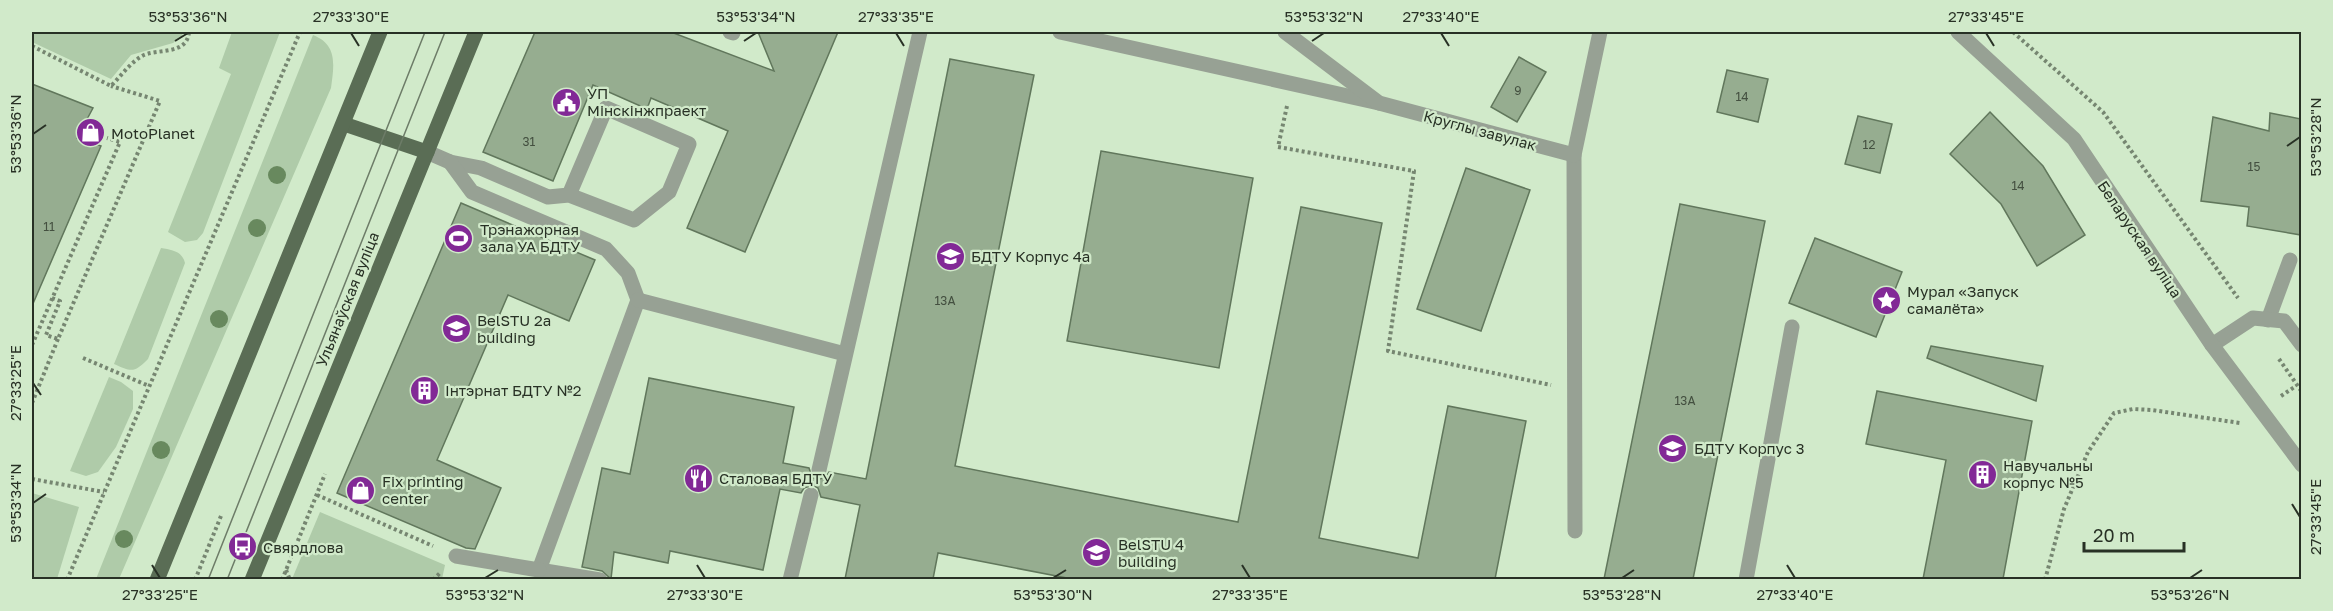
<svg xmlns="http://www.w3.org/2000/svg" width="2333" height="611" font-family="'Golos Text',sans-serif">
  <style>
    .green { fill: #afcba9 }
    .building { fill: #96ad90; stroke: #61775c; stroke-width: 1.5 }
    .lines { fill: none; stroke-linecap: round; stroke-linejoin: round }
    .path { stroke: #768671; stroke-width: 4; stroke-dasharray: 3 3; stroke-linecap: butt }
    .lane { stroke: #97a194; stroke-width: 15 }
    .street { stroke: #97a194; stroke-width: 15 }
    .primary { stroke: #5a6d55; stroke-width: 15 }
    .tram { stroke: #6d7c68; stroke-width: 1.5 }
    .tree { fill: #68895e }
    .ticks { fill: none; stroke: #283125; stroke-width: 2 }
    .labels { text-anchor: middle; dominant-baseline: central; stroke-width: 4.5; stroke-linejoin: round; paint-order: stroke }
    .number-label { font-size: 12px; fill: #445040 }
    .poi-label { font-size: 15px; fill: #283125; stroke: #d1eaca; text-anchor: start }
    .street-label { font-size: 15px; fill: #283125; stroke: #d1eaca }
    .neatline { fill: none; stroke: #283125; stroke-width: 2 }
    .ticks-label { font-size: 15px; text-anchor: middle; fill: #283125 }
  </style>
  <rect width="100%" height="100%" fill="#d1eaca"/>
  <g class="green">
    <path d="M 32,32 L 183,32 L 182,36 L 173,43 L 131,55 L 111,79 L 32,42 Z"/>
    <path d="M 232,32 L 280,32 L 203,233 L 197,240 L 185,242 L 168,232 L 231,74 L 219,68 Z"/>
    <path d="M 313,35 C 338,45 334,65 331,88 L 119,579 L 96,579 Z"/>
    <path d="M 161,248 C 172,250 182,251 185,263 L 148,359 C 134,373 132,372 114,364 Z"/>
    <path d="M 109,377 L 121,382 L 133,391 L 133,409 L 116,447 L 98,472 L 86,476 L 70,471 Z"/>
    <path d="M 32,493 L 79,507 L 57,579 L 32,579 Z"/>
    <path d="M 320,512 L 445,565 L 442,579 L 292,579 Z"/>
  </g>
  <g class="building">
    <path d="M 535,32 L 671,32 L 774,71 L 758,32 L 838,32 L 745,252 L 687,228 L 728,131 L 651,98 L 647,109 L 593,85 L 553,181 L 483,152 Z"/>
    <path d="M 1519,57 L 1546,72 L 1517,122 L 1491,107 Z"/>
    <path d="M 950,59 L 1034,75 L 955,466 L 1238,522 L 1301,207 L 1382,223 L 1319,538 L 1418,558 L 1448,406 L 1526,421 L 1495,579 L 1072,579 L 938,553 L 933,579 L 845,579 L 860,505 L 821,497 L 818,488 L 813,485 L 804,488 L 801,493 L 780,489 L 763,570 L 670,551 L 668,563 L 614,552 L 611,579 L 602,571 L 582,567 L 602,468 L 630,474 L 649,378 L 794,407 L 783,463 L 809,468 L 812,477 L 817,480 L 826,477 L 829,472 L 866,479 Z"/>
    <path d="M 1727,70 L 1768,79 L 1758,122 L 1717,112 Z"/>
    <path d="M 32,84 L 93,108 L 77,138 L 101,146 L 32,306 Z"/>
    <path d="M 1990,112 L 2043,166 L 2085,235 L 2037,266 L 2001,204 L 1950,154 Z"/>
    <path d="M 2270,113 L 2301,119 L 2301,235 L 2247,226 L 2249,207 L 2201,201 L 2213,117 L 2269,131 Z"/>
    <path d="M 1858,116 L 1892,124 L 1880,173 L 1845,164 Z"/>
    <path d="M 1101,151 L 1253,178 L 1219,368 L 1067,341 Z"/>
    <path d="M 1466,168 L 1530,190 L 1481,331 L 1417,309 Z"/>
    <path d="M 461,203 L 595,260 L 569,321 L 508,295 L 437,460 L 501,488 L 475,549 L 466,548 L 337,493 Z"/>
    <path d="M 1680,204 L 1765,221 L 1693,579 L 1604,579 Z"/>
    <path d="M 1815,238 L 1902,272 L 1876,337 L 1789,303 Z"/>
    <path d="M 1931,346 L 2043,366 L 2036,401 L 1927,358 Z"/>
    <path d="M 1877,391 L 2032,421 L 2003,579 L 1923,579 L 1946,460 L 1866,444 Z"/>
  </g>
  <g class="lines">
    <g class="path">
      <path d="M 2013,32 L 2103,112 L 2238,298"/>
      <path d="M 32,46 L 111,86 C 121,76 130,63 142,56 C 156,48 187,56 189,32"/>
      <path d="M 1287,106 L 1278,147 L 1414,171 L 1388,351 L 1551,385"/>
      <path d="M 52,298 L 60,301 L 46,335 L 58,339 L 160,101 L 111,86"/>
      <path d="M 32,345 L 120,142 L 107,138"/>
      <path d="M 83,358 L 149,386"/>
      <path d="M 2279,359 L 2302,392"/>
      <path d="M 2281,396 L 2296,386"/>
      <path d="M 32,403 L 58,339"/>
      <path d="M 32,479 L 104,492"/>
      <path d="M 317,495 L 433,546"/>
      <path d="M 286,570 L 290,580"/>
      <path d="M 67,580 L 300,32"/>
      <path d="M 195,580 L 221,516"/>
      <path d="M 282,580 L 325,474"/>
      <path d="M 433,580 L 441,572"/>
      <path d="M 2045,580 L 2064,509 L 2088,452 L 2114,413 L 2133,409 L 2152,410 L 2240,423"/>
    </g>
    <g class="lane">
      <path d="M 730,32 L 733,33"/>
      <path d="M 1060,32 L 1379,103"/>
      <path d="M 427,152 L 450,162 L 481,168 L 548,197 L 569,195 L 606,108 L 689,144 L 669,192 L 634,220 L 569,195"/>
      <path d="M 1574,155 L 1575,531"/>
      <path d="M 450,162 L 472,192 L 606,249 L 628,273 L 638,300 L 539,570 L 600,580"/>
      <path d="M 638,300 L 845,354"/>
      <path d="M 2268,320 L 2290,260"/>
      <path d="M 2212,345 L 2253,318 L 2284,321 L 2302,345"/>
      <path d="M 819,470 L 920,32"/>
      <path d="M 456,556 L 539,570"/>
      <path d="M 790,580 L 811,495"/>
      <path d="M 1746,580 L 1792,327"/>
    </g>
    <g class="street">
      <path d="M 1285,32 L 1379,103 L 1574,155 L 1600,32"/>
      <path d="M 1958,32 L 2074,139 L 2212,345 L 2302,465"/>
    </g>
    <g class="primary">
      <path d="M 344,124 L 427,152"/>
      <path d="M 157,580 L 380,32"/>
      <path d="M 252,580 L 476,32"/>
    </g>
    <g class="tram">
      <path d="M 208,580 L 425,32"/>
      <path d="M 227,580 L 445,32"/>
    </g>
  </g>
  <g class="tree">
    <circle cx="277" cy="175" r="9"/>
    <circle cx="257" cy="228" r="9"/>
    <circle cx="219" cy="319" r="9"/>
    <circle cx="161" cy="450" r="9"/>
    <circle cx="124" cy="539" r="9"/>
  </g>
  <path class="ticks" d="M 351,33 L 359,46M 896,33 L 904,46M 1441,33 L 1449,46M 1986,33 L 1994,46M 175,41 L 188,33M 744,41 L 756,33M 1312,41 L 1324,33M 33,134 L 46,125M 2287,146 L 2300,137M 33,383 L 41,395M 33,503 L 46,494M 2292,504 L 2300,517M 152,565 L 160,578M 697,565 L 705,578M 1242,565 L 1250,578M 1787,565 L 1795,578M 485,578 L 498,570M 1053,578 L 1066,570M 1622,578 L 1634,570M 2190,578 L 2202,570"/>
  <defs>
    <symbol id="civic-disc" viewBox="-11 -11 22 22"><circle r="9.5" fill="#822996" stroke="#d1eaca"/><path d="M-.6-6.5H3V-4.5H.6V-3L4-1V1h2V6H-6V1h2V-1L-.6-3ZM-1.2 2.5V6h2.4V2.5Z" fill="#fff"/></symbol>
    <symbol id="shop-disc" viewBox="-11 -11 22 22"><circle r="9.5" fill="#822996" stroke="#d1eaca"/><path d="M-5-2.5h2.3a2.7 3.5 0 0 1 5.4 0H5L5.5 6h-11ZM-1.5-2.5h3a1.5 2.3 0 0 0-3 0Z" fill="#fff"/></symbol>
    <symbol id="stadium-disc" viewBox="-11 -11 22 22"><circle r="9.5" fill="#822996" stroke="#d1eaca"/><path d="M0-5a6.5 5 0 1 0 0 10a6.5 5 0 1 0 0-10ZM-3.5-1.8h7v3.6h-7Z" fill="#fff"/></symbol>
    <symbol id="university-disc" viewBox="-11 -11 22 22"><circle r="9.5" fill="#822996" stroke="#d1eaca"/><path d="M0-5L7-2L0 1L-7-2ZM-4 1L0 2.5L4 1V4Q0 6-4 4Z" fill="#fff"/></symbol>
    <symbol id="sight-disc" viewBox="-11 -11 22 22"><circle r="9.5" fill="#822996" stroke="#d1eaca"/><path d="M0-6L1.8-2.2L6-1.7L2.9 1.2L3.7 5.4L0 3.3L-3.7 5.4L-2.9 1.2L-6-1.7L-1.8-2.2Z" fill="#fff"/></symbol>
    <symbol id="building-disc" viewBox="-11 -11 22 22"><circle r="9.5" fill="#822996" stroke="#d1eaca"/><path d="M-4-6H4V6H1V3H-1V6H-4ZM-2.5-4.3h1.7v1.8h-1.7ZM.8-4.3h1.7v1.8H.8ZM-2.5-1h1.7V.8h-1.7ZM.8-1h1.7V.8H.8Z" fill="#fff"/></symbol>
    <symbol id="restaurant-disc" viewBox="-11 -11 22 22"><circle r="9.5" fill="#822996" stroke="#d1eaca"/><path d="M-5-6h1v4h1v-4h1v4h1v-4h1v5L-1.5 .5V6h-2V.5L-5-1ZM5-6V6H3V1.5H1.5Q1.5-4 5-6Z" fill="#fff"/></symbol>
    <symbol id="bus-disc" viewBox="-11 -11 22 22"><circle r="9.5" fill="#822996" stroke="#d1eaca"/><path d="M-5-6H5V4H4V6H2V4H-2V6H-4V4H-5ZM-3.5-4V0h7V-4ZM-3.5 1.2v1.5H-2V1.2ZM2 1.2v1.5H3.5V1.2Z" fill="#fff"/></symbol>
  </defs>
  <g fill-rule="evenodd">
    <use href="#civic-disc" x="550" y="86" width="33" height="33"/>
    <use href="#shop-disc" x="74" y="116" width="33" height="33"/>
    <use href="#stadium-disc" x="442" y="222" width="33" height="33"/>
    <use href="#university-disc" x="934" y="240" width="33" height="33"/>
    <use href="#sight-disc" x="1870" y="284" width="33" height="33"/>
    <use href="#university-disc" x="440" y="312" width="33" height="33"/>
    <use href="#building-disc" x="408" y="374" width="33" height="33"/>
    <use href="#university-disc" x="1656" y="432" width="33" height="33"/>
    <use href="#building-disc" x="1966" y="458" width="33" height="33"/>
    <use href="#restaurant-disc" x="682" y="462" width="33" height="33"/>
    <use href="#shop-disc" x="344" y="474" width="33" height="33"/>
    <use href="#bus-disc" x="226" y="530" width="33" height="33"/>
    <use href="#university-disc" x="1080" y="536" width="33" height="33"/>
  </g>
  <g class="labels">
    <g class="number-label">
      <text x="1518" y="90">9</text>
      <text x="1742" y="96">14</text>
      <text x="529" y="141">31</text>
      <text x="1869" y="144">12</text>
      <text x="2254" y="166">15</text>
      <text x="2018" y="185">14</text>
      <text x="49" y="226">11</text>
      <text x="945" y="300">13А</text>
      <text x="1685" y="400">13А</text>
    </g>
    <g class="poi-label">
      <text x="587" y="93">УП<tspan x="587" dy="17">Мінскінжпраект</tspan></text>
      <text x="111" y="133">MotoPlanet</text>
      <text x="480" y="229">Трэнажорная<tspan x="480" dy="17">зала УА БДТУ</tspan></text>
      <text x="971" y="256">БДТУ Корпус 4а</text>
      <text x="1907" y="291">Мурал «Запуск<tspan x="1907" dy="17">самалёта»</tspan></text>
      <text x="477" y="320">BelSTU 2a<tspan x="477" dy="17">building</tspan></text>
      <text x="445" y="390">Інтэрнат БДТУ №2</text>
      <text x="1694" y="448">БДТУ Корпус 3</text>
      <text x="2003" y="465">Навучальны<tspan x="2003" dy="17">корпус №5</tspan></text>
      <text x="719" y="478">Сталовая БДТУ</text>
      <text x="382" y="481">Fix printing<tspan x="382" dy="17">center</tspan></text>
      <text x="1118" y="544">BelSTU 4<tspan x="1118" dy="17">building</tspan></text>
      <text x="263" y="547">Свярдлова</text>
    </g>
    <g class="street-label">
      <text transform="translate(1480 130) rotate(15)">Круглы завулак</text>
      <text transform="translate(2140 239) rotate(56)">Беларуская вуліца</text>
      <text transform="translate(347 299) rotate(-68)">Ульянаўская вуліца</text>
    </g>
  </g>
  <rect width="2333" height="611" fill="none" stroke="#d1eaca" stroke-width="66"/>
  <path d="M2084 542v9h100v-9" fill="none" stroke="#283125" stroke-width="3"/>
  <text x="2093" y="542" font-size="18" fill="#283125" stroke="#d1eaca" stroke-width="4.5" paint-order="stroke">20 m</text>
  <rect x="33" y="33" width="2267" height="545" class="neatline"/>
  <g class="ticks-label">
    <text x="188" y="22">53°53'36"N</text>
    <text x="351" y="22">27°33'30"E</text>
    <text x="756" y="22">53°53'34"N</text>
    <text x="896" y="22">27°33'35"E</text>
    <text x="1324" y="22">53°53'32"N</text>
    <text x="1441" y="22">27°33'40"E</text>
    <text x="1986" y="22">27°33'45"E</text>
    <text transform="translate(16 134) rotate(-90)" y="5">53°53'36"N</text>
    <text transform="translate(2316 137) rotate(-90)" y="5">53°53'28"N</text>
    <text transform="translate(16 383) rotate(-90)" y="5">27°33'25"E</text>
    <text transform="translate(16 503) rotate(-90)" y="5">53°53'34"N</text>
    <text transform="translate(2316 517) rotate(-90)" y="5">27°33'45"E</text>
    <text x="160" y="600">27°33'25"E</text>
    <text x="485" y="600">53°53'32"N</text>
    <text x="705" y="600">27°33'30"E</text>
    <text x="1053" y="600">53°53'30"N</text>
    <text x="1250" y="600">27°33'35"E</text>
    <text x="1622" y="600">53°53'28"N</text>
    <text x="1795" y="600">27°33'40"E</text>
    <text x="2190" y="600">53°53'26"N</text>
  </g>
</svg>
